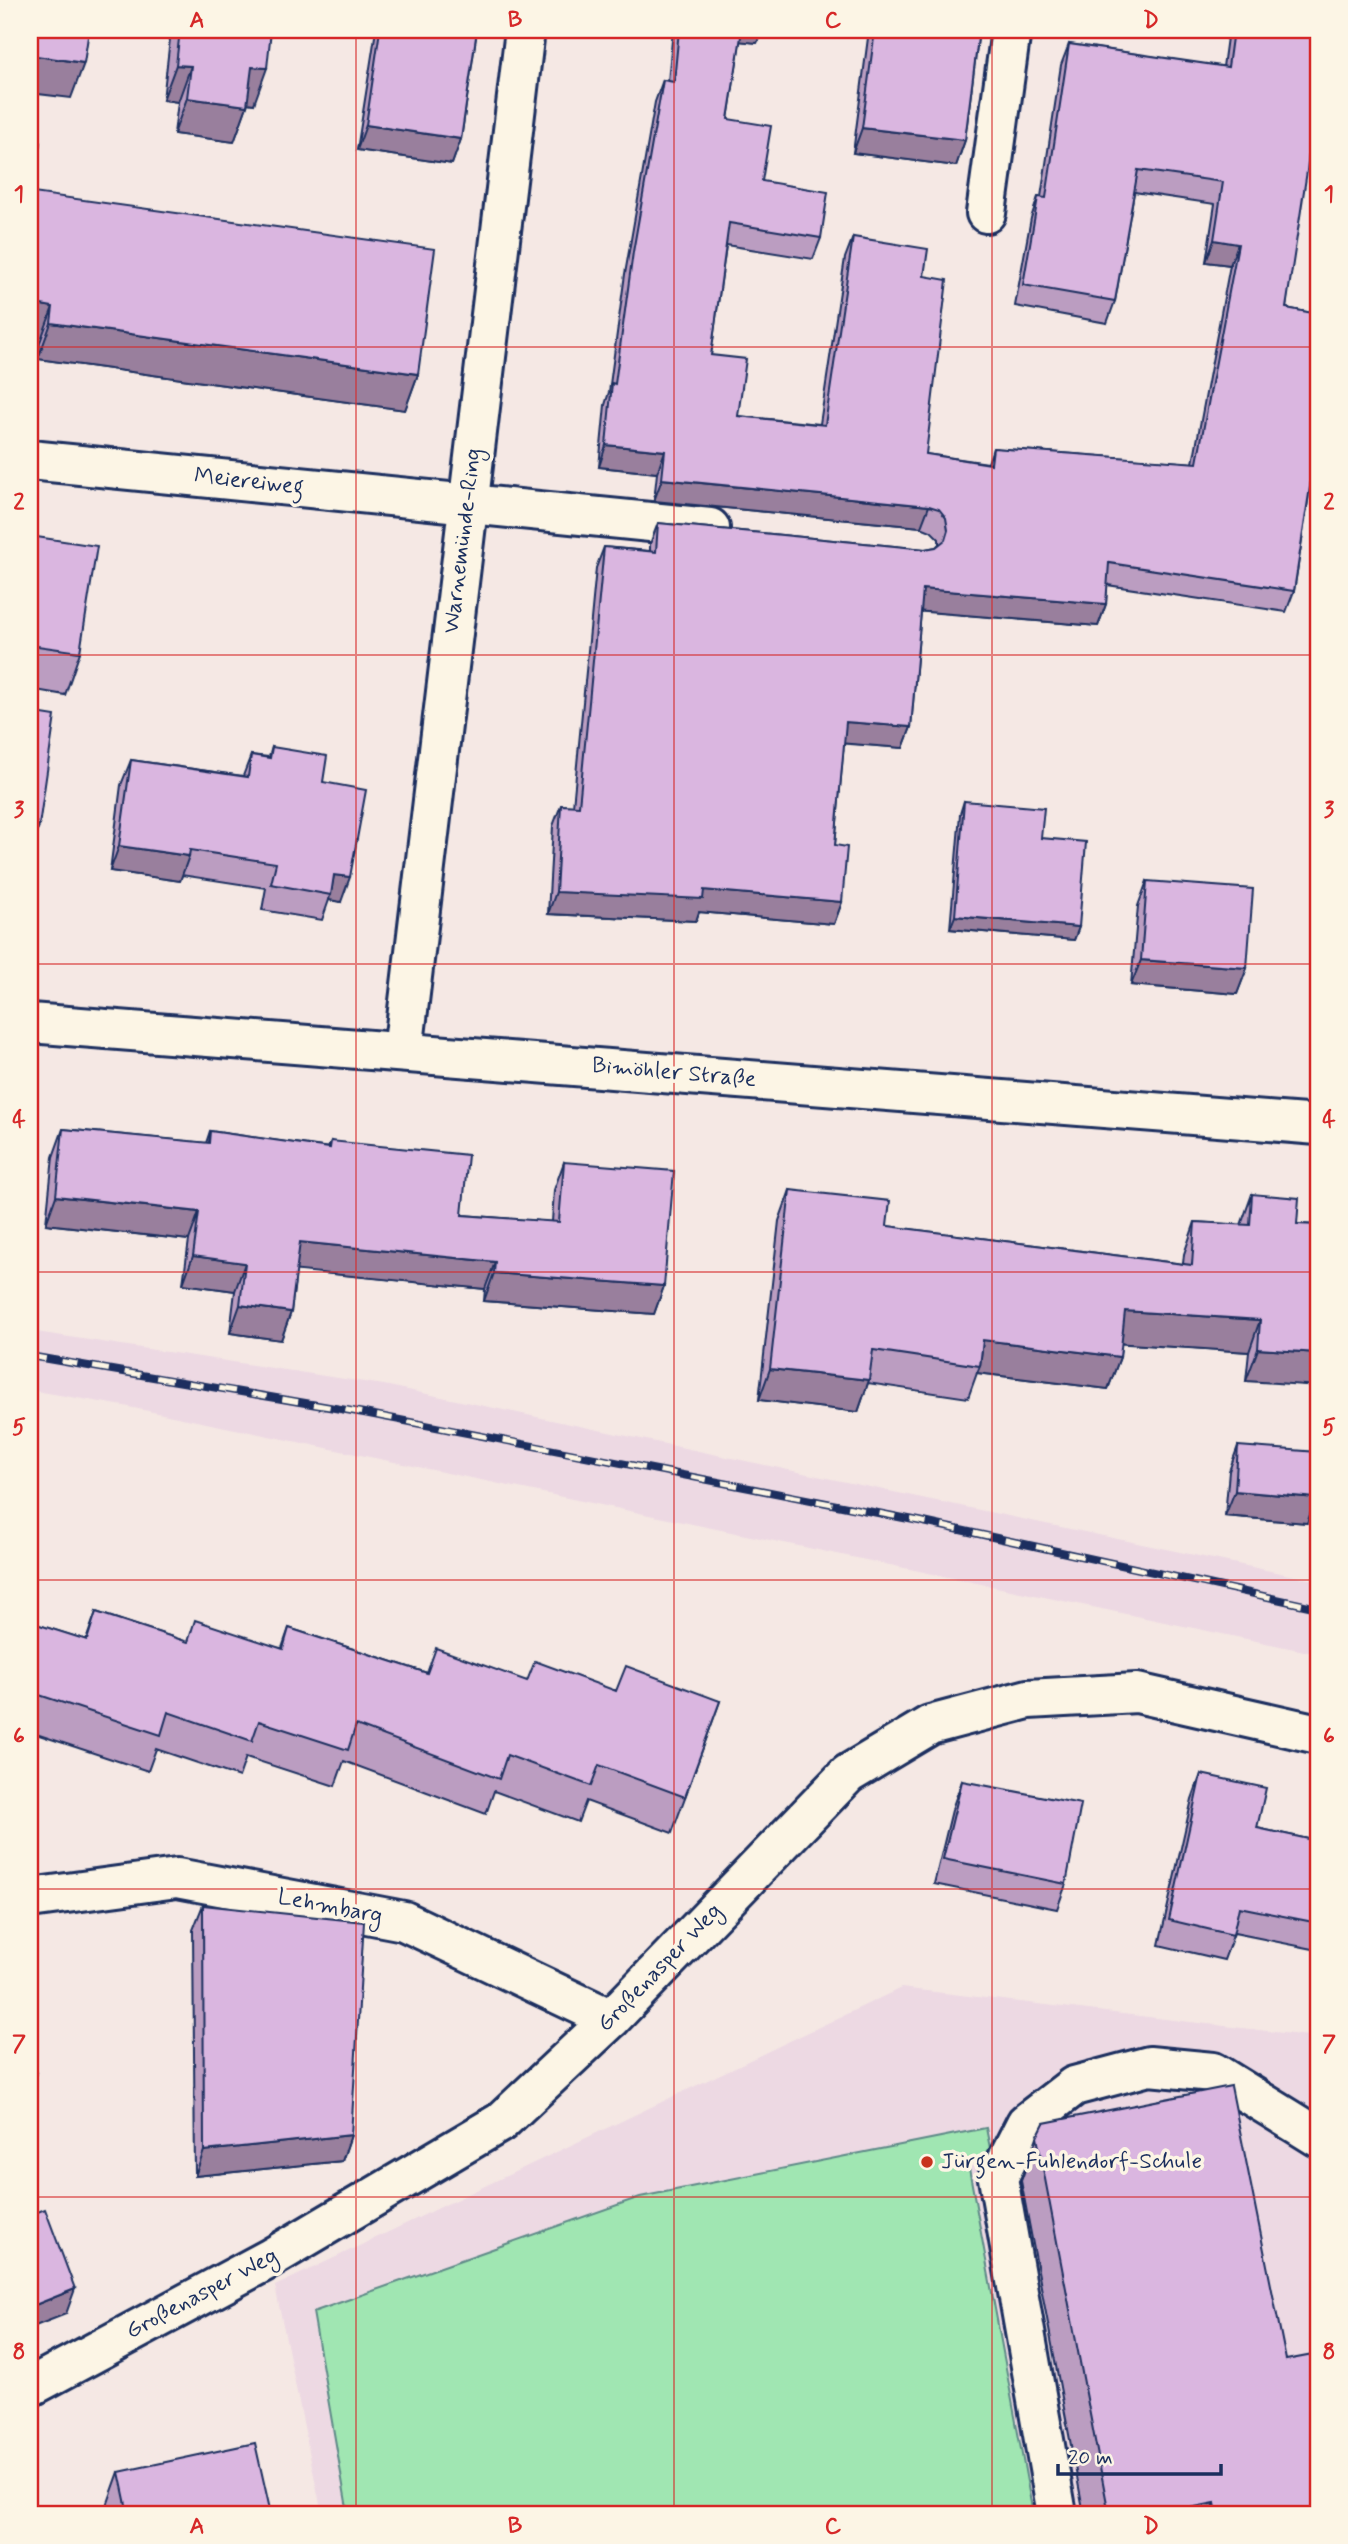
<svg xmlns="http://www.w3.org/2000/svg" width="1348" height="2544" font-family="Mynerve,sans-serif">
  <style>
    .built { fill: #edd9e3 }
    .green { fill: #a0e6b2; stroke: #5e8a88; stroke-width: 2 }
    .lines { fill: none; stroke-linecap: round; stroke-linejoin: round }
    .minor-casing { stroke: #1b2f5e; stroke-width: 44 }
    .minor { stroke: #fcf5e5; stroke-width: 38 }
    .rail-casing { stroke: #1b2f5e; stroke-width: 8 }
    .rail { stroke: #fcf5e5; stroke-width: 5; stroke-dasharray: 16; stroke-linecap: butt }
    .wall { fill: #bb9dc1; stroke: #1b2f5e; stroke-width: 2 }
    .shaded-wall { fill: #997f9d; stroke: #1b2f5e; stroke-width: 2 }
    .building { fill: #dab6e0; stroke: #1b2f5e; stroke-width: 2 }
    .grid { fill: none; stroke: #d62828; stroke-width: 2; stroke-opacity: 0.55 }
    .poi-dot { fill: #c8321e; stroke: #fcf5e5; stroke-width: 2.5 }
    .labels { text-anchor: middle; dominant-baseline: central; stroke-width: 7; stroke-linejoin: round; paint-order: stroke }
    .street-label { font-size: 23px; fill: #1b2f5e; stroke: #fcf5e5 }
    .poi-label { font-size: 23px; fill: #1b2f5e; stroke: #fcf5e5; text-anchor: start }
    .neatline { fill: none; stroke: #d62828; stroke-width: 2.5 }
    .grid-label { font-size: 23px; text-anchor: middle; font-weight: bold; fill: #d62828 }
  </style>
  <rect width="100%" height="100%" fill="#f5e8e4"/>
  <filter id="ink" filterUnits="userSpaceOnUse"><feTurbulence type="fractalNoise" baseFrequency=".0143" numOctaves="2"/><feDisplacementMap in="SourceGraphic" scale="14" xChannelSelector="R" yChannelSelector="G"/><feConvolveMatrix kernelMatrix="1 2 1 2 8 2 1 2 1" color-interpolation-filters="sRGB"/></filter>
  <g filter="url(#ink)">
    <g class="built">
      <path d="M 30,1331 L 384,1385 L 1318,1581 L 1318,1654 L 124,1406 L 30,1390 Z"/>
      <path d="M 901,1988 L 1318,2037 L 1318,2514 L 322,2514 L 275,2286 Z"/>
    </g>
    <path class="green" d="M 986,2128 L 992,2158 L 968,2163 L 1033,2514 L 348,2514 L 313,2312 L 640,2197 Z"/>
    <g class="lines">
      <defs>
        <g id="minor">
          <path d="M 986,213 L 1011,30"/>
          <path d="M 30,460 L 710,528"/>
          <path d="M 30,1023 L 1318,1125"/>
          <path d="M 403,1052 L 525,30"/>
          <path d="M 30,1898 L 177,1878 L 404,1921 L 611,2019"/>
          <path d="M 30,2387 L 269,2259 L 501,2122 L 611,2019 L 848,1774 L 930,1725 L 1028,1699 L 1137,1693 L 1318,1734"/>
          <path d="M 1057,2514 L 998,2178 L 1026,2123 L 1074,2086 L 1149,2066 L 1213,2072 L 1318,2137"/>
        </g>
      </defs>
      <use href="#minor" class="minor-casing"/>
      <use href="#minor" class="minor"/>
      <defs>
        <path id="rail" d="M 30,1356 L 364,1413 L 919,1521 L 1318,1608"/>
      </defs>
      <use href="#rail" class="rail-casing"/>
      <use href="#rail" class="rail"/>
    </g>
    <g class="wall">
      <path d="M 171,30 L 271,30 L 254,104 L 248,103 L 234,142 L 174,134 L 178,102 L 163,100 Z"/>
      <path d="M 376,30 L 477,30 L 461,139 L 452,164 L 357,150 Z"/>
      <path d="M 673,30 L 762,30 L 757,43 L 740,41 L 728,119 L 762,181 L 821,238 L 813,259 L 726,245 L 711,355 L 738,416 L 820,424 L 845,258 L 853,237 L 924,276 L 926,454 L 988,463 L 993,448 L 1193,463 L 1230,265 L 1206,262 L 1215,204 L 1134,192 L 1115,301 L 1107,323 L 1015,306 L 1031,218 L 1038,197 L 1041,197 L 1061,65 L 1069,44 L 1223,67 L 1228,30 L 1318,30 L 1286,308 L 1318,314 L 1318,450 L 1316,450 L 1294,591 L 1286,612 L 1107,585 L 1106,604 L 1098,626 L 921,611 L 911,727 L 903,748 L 844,743 L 835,845 L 842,902 L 834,924 L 699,912 L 696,921 L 548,914 L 553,826 L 561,805 L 573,806 L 596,568 L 604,547 L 650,551 L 650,544 L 658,523 L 925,549 L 936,547 L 939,544 L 939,539 L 931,531 L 921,527 L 654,501 L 657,473 L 599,467 L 605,405 L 609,392 L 625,274 L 655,102 L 663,80 L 668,81 Z"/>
      <path d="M 869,30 L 979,30 L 965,140 L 956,166 L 853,153 Z"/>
      <path d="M 30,141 L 33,193 L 418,374 L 405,410 L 38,359 L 40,342 L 30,341 Z"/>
      <path d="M 30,536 L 80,652 L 65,695 L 30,689 Z"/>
      <path d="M 272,747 L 323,782 L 341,902 L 329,900 L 322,920 L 262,910 L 266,888 L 182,875 L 180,881 L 110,871 L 121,785 L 131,760 L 243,776 L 251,755 L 269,757 Z"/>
      <path d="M 964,801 L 1041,838 L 1079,927 L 1074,940 L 950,929 L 960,814 Z"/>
      <path d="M 1147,881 L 1247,968 L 1237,994 L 1131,985 L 1138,906 Z"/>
      <path d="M 63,1129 L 206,1143 L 210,1131 L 328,1148 L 331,1141 L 462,1215 L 552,1222 L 554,1190 L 564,1162 L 664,1286 L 654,1314 L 484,1301 L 485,1289 L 296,1270 L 291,1312 L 281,1340 L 230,1333 L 235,1291 L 183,1284 L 189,1240 L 46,1224 L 53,1157 Z"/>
      <path d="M 790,1190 L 887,1226 L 1183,1264 L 1184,1254 L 1195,1222 L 1241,1225 L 1252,1194 L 1297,1224 L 1318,1225 L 1246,1381 L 1249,1352 L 1121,1343 L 1120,1357 L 1108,1389 L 977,1373 L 968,1398 L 868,1383 L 858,1412 L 759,1400 L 779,1221 Z"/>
      <path d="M 1238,1446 L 1316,1498 L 1307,1523 L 1225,1516 L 1229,1471 Z"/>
      <path d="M 96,1612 L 187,1642 L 282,1648 L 289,1628 L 427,1673 L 527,1681 L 720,1701 L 672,1833 L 586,1801 L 578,1822 L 494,1791 L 486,1814 L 344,1761 L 335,1786 L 246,1757 L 239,1777 L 156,1749 L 148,1771 L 30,1732 L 30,1622 L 86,1640 Z"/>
      <path d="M 1201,1774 L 1257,1828 L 1318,1841 L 1318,1950 L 1234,1933 L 1224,1960 L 1159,1945 L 1192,1799 Z"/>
      <path d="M 962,1781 L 1066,1884 L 1057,1909 L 934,1884 L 953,1806 Z"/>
      <path d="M 203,1905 L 351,2135 L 342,2161 L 195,2176 L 193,1930 Z"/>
      <path d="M 1037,2137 L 1286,2360 L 1318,2514 L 1084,2514 L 1021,2181 Z"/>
      <path d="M 119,2472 L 271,2514 L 104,2514 Z"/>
    </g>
    <g class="shaded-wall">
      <path d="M 740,30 L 762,30 L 757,43 L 736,41 Z"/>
      <path d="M 30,55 L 84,63 L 71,98 L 30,93 Z"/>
      <path d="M 176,65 L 191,66 L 178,102 L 163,100 Z"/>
      <path d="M 252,67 L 267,68 L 254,104 L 239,102 Z"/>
      <path d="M 187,98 L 247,106 L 234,142 L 174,134 Z"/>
      <path d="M 366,125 L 461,139 L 452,164 L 357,150 Z"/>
      <path d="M 862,128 L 965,140 L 956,166 L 853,153 Z"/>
      <path d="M 1214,240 L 1238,244 L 1230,265 L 1206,262 Z"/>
      <path d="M 30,303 L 53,307 L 40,342 L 30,341 Z"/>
      <path d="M 51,323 L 418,374 L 405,410 L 38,359 Z"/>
      <path d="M 606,445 L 665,451 L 657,473 L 599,467 Z"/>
      <path d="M 662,479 L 929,506 L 921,527 L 654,501 Z"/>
      <path d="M 923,589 L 1106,604 L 1098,626 L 915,611 Z"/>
      <path d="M 846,722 L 911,727 L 903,748 L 838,743 Z"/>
      <path d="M 30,824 L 39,826 L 30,850 Z"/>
      <path d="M 119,846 L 189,856 L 180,881 L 110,871 Z"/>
      <path d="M 334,875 L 350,877 L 341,902 L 329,900 Z"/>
      <path d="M 704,890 L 842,902 L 834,924 L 699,912 L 696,921 L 548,914 L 556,892 Z"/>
      <path d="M 955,916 L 1079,927 L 1074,940 L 950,929 Z"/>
      <path d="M 1141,960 L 1247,968 L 1237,994 L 1131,985 Z"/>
      <path d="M 56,1196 L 199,1212 L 189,1240 L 46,1224 Z"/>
      <path d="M 300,1242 L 495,1262 L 485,1289 L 290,1270 Z"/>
      <path d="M 193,1256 L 245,1263 L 235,1291 L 183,1284 Z"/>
      <path d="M 494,1273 L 664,1286 L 654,1314 L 484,1301 Z"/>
      <path d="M 240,1305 L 291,1312 L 281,1340 L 230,1333 Z"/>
      <path d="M 1125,1311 L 1260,1320 L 1249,1352 L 1114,1343 Z"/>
      <path d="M 983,1340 L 1120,1357 L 1108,1389 L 977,1373 L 980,1366 Z"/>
      <path d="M 1258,1349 L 1318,1353 L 1318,1386 L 1246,1381 Z"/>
      <path d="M 770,1369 L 869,1380 L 858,1412 L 759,1400 Z"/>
      <path d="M 1235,1491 L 1316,1498 L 1307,1523 L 1225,1516 Z"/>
      <path d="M 36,2073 L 30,2092 L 30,2076 Z"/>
      <path d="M 351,2135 L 342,2161 L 195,2176 L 204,2151 Z"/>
      <path d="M 75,2289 L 66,2314 L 30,2328 L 30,2307 Z"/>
      <path d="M 1215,2503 L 1211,2514 L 1159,2514 Z"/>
    </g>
    <g class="building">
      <path d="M 30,30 L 89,30 L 84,63 L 30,55 Z"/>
      <path d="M 180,30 L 271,30 L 267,68 L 252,67 L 247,106 L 187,98 L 191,66 L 176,65 Z"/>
      <path d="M 380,30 L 477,30 L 461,139 L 366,125 Z"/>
      <path d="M 679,30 L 742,30 L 728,119 L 771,126 L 762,181 L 828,192 L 821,238 L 729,223 L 711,355 L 746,359 L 738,416 L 825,425 L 853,237 L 928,249 L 924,276 L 947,280 L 926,454 L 991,464 L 993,448 L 1197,463 L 1238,244 L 1214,240 L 1223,182 L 1138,170 L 1115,301 L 1023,285 L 1038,197 L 1046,198 L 1069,44 L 1228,67 L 1233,30 L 1318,30 L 1318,70 L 1307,171 L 1286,308 L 1318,314 L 1318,435 L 1294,591 L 1109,563 L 1106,604 L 923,589 L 911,727 L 846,722 L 835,845 L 847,847 L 842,902 L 704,890 L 703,899 L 556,892 L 561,805 L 579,806 L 604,547 L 656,552 L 658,523 L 925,549 L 936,547 L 945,540 L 948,530 L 946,518 L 939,509 L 929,506 L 662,479 L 665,451 L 606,445 L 612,383 L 615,384 L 633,252 L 663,80 L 674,82 Z"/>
      <path d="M 875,30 L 979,30 L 965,140 L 862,128 Z"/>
      <path d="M 30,141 L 40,142 L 33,193 L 435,249 L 418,374 L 51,323 L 53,307 L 30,303 Z"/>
      <path d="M 30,536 L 97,546 L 80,652 L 30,645 Z"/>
      <path d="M 30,712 L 55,716 L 39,826 L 30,824 Z"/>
      <path d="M 272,747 L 327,756 L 323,782 L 366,790 L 350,877 L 334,875 L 331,895 L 271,884 L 276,863 L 190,850 L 189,856 L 119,846 L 131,760 L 248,777 L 251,755 L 270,758 Z"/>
      <path d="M 964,801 L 1044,808 L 1041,838 L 1086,842 L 1079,927 L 955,916 Z"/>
      <path d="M 1147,881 L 1253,889 L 1247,968 L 1141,960 Z"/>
      <path d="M 63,1129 L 209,1143 L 210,1131 L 330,1148 L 331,1141 L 468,1155 L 462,1215 L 559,1222 L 564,1162 L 674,1171 L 664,1286 L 494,1273 L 495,1262 L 300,1242 L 291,1312 L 240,1305 L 245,1263 L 193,1256 L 199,1212 L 56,1196 Z"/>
      <path d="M 790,1190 L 890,1201 L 887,1226 L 1192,1265 L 1195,1222 L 1250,1225 L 1252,1194 L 1299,1198 L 1297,1224 L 1318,1225 L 1318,1353 L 1258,1349 L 1260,1320 L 1125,1311 L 1120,1357 L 983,1340 L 980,1366 L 873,1350 L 869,1380 L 770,1369 Z"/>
      <path d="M 1238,1446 L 1318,1452 L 1318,1476 L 1316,1498 L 1235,1491 Z"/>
      <path d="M 96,1612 L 188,1642 L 195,1620 L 283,1649 L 289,1628 L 427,1673 L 436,1648 L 527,1681 L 535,1661 L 616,1691 L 626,1666 L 720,1701 L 685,1797 L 599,1765 L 591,1786 L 507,1755 L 499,1779 L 356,1725 L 348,1750 L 259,1721 L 252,1741 L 168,1712 L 161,1735 L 30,1692 L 30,1622 L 87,1640 Z"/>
      <path d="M 1201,1774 L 1266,1788 L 1257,1828 L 1318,1841 L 1318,1923 L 1239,1907 L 1233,1935 L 1169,1920 Z"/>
      <path d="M 962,1781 L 1081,1804 L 1066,1884 L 943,1859 Z"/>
      <path d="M 203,1905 L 364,1922 L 351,2135 L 204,2151 Z"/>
      <path d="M 30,2056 L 36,2073 L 30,2076 Z"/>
      <path d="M 1231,2086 L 1286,2360 L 1318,2354 L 1318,2514 L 1217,2514 L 1215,2503 L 1159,2514 L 1109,2514 L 1037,2137 L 1044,2123 Z"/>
      <path d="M 45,2209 L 75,2289 L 30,2307 L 30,2215 Z"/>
      <path d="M 255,2443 L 271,2514 L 128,2514 L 119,2472 Z"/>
    </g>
  </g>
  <path class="grid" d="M 356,30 L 356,2514M 674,30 L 674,2514M 992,30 L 992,2514M 30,347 L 1318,347M 30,655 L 1318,655M 30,964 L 1318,964M 30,1272 L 1318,1272M 30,1580 L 1318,1580M 30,1889 L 1318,1889M 30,2197 L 1318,2197"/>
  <circle class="poi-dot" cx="927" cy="2162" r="7"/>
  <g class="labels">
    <g class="street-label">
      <text transform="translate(249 482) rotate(6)">Meiereiweg</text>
      <text transform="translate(463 541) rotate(-83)">Warnemünde-Ring</text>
      <text transform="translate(674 1073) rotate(5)">Bimöhler Straße</text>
      <text transform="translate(330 1907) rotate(11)">Lehmbarg</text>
      <text transform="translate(660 1968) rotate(-46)">Großenasper Weg</text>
      <text transform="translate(202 2294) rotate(-28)">Großenasper Weg</text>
    </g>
    <g class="poi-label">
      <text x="941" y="2162">Jürgen-Fuhlendorf-Schule</text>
    </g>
  </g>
  <rect width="1348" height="2544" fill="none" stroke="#fcf5e5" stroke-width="77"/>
  <path d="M1058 2464v10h163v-10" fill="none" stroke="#1b2f5e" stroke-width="3.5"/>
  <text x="1068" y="2464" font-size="21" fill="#1b2f5e" stroke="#fcf5e5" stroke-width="5" paint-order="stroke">20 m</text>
  <rect x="38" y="38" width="1272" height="2468" class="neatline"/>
  <g class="grid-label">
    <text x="197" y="27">A</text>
    <text x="515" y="27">B</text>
    <text x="833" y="27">C</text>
    <text x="1151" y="27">D</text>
    <text x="19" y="201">1</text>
    <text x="1329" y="201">1</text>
    <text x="19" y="509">2</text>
    <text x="1329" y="509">2</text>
    <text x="19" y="817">3</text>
    <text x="1329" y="817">3</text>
    <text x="19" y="1126">4</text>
    <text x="1329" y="1126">4</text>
    <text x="19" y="1434">5</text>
    <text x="1329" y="1434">5</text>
    <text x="19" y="1743">6</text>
    <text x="1329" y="1743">6</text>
    <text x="19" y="2051">7</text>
    <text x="1329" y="2051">7</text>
    <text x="19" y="2359">8</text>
    <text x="1329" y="2359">8</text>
    <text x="197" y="2533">A</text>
    <text x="515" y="2533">B</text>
    <text x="833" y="2533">C</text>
    <text x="1151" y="2533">D</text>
  </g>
</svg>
